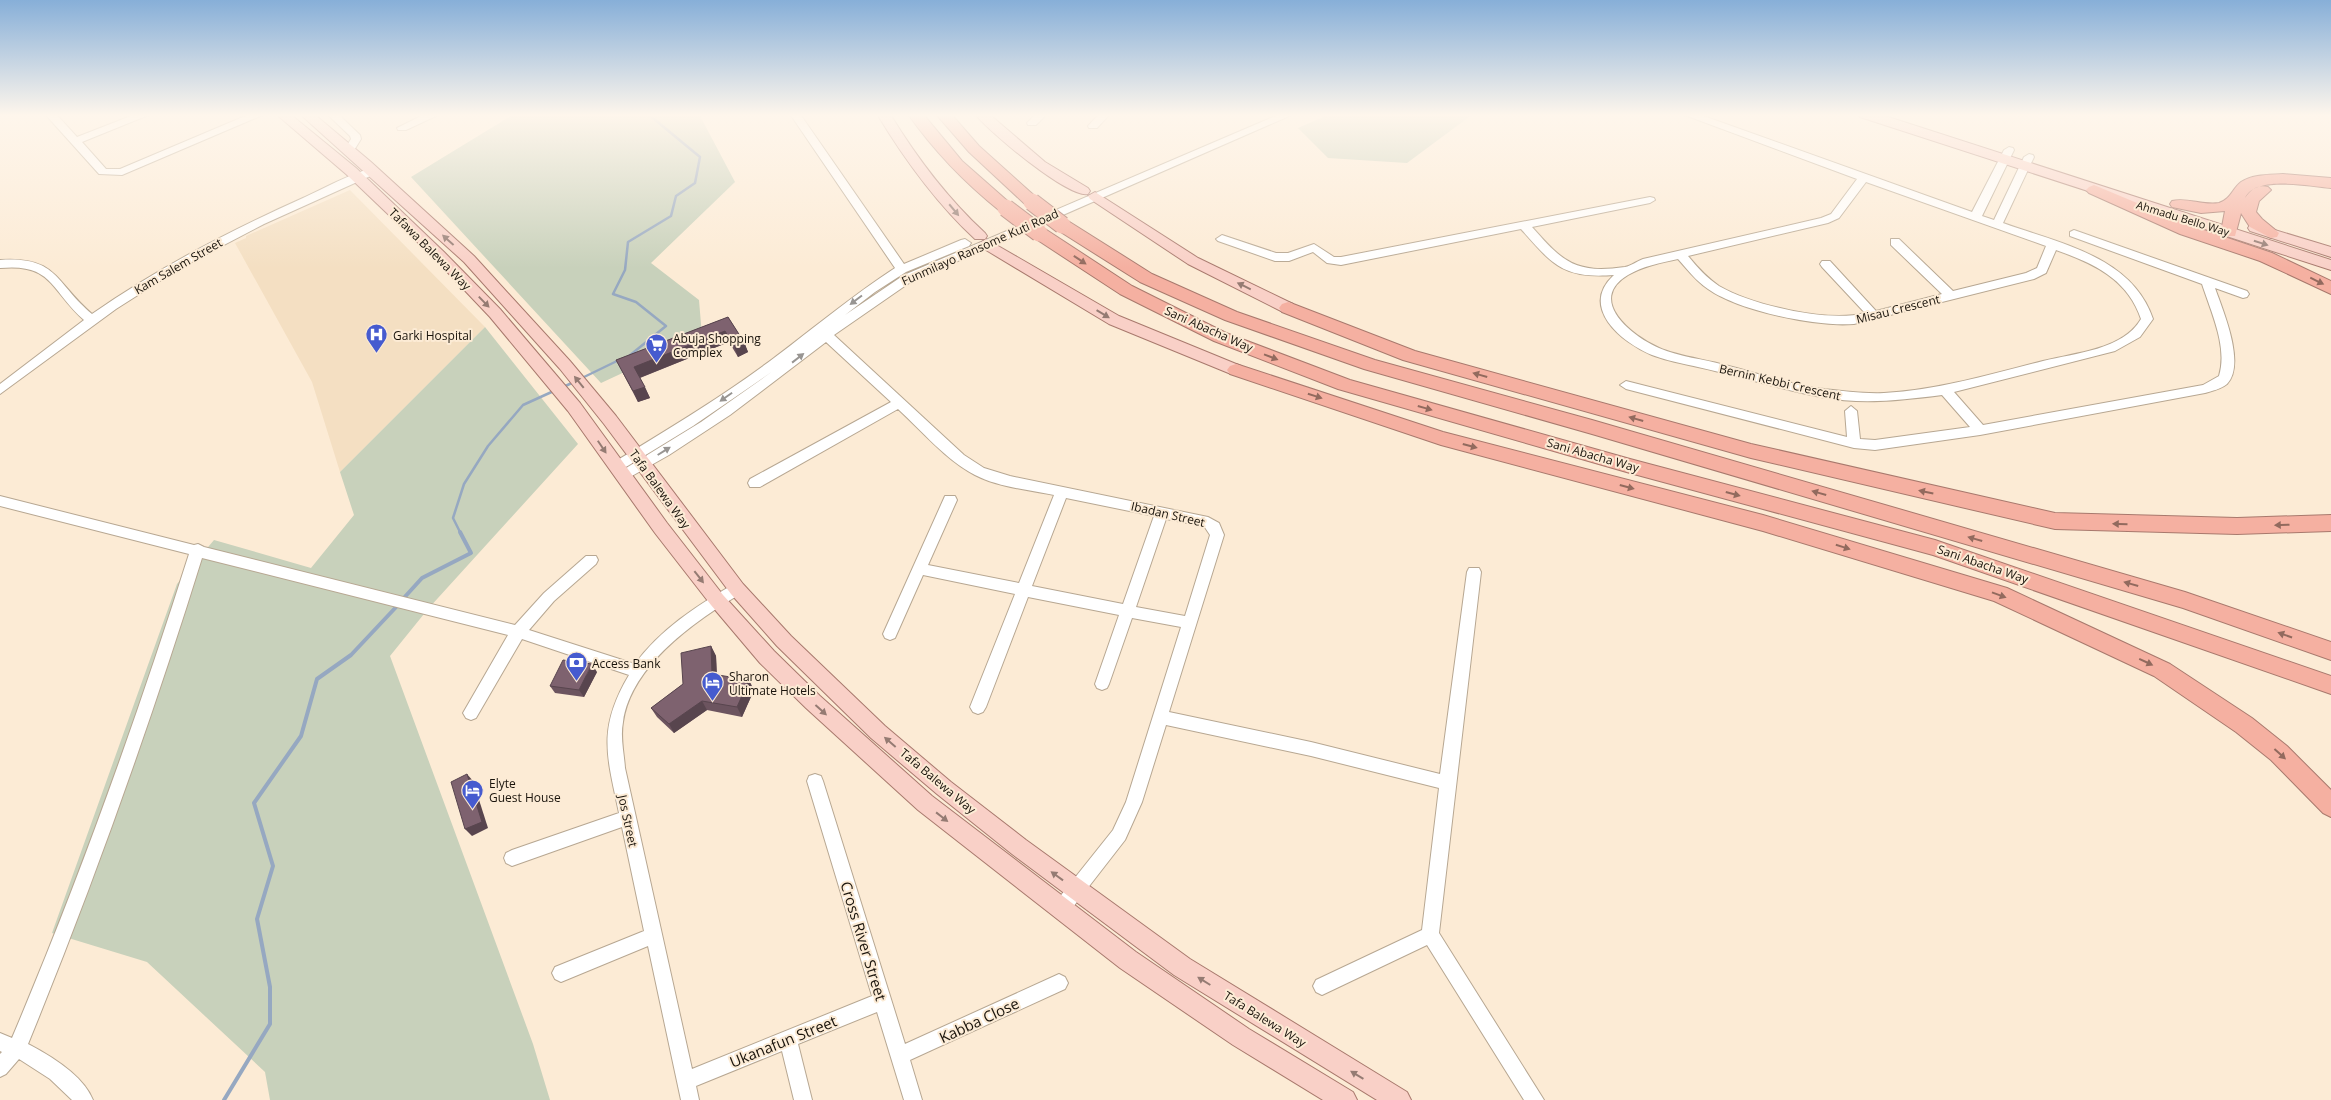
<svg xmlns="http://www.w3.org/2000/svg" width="2331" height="1100" font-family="'Open Sans',sans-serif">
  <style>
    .built { fill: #f4dfc2 }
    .green { fill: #c8d1bb }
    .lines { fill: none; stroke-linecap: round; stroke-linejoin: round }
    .stream-far1 { stroke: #96a8c1; stroke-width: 2.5 }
    .stream { stroke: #96a8c1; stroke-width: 4 }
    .minor-casing { stroke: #b7a792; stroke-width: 2 }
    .major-casing { stroke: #a8796d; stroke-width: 2 }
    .highway-casing { stroke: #a8796d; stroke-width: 2 }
    .minor { fill: #fff; fill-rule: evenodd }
    .major { fill: #f9d0c7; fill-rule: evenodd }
    .highway { fill: #f5b0a1; fill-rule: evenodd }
    .highway-bridge-casing { stroke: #a8796d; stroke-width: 19; stroke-linecap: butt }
    .highway-bridge { stroke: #f5b0a1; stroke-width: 17 }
    .wall { fill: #6c545f }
    .shaded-wall { fill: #58454e }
    .building { fill: #7e626f; stroke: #58454e }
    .oneway { fill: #957b73 }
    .oneway2 { fill: #926a5e }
    .oneway3 { fill: #989592 }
    .labels { text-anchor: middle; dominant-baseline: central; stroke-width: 4; stroke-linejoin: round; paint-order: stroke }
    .far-street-label { font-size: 11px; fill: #1a140c; stroke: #fcebd5 }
    .street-label { font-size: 12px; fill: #1a140c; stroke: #fcebd5 }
    .poi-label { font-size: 12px; fill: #1a140c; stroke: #fcebd5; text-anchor: start }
    .near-street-label { font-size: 15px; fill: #1a140c; stroke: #fcebd5 }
  </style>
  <rect width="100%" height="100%" fill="#fcebd5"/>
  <path class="built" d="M 350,190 L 485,327 L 340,472 L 312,382 L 235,243 L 246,238 L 246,236 Z"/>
  <g class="green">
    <path d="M 514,114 L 699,114 L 735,182 L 651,263 L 699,300 L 702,336 L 601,383 L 411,177 Z"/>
    <path d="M 1330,114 L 1473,114 L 1407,163 L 1328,158 L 1298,128 Z"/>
    <path d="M 485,327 L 578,444 L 428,609 L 390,656 L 533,1044 L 550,1100 L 270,1100 L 265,1072 L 147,962 L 52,933 L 177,584 L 214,540 L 311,568 L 354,515 L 340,472 Z"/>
  </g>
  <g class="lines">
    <g class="stream-far1">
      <path d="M 629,356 L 666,326 L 636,302 L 613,294 L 625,270 L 628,242 L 671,216 L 676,196 L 695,183 L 700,157 L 648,114"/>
      <path d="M 582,378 L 619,360"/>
      <path d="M 561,388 L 574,382"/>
      <path d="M 461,534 L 453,518 L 464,484 L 488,446 L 523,405 L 556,390"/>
    </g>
    <g class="stream">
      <path d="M 402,600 L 422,578 L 471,553 L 460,532"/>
      <path d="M 224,1100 L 270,1024 L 270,987 L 257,919 L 273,866 L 254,803 L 301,736 L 317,679 L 351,655 L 398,605"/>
    </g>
    <defs>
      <g id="minor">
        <path d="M 45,114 L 56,114 L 77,137 L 136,114 L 151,114 L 82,142 L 106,169 L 120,169 L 250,114 L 265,114 L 122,175 L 99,174 Z"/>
        <path d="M 327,114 L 338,114 L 360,135 L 361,139 L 353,152 L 345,152 L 344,150 L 351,139 L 350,136 Z"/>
        <path d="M 425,114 L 440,114 L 406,130 L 398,130 L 397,128 Z"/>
        <path d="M 790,114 L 800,114 L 904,264 L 961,240 L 965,239 L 971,243 L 969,246 L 906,272 L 875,292 L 845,315 L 904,275 L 1280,114 L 1294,114 L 912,281 L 834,335 L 964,455 L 984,468 L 1010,476 L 1208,517 L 1219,523 L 1224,535 L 1169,712 L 1311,742 L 1440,774 L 1467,572 L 1469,568 L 1479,568 L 1481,572 L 1439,933 L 1544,1100 L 1524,1100 L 1427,945 L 1322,995 L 1316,992 L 1313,986 L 1316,980 L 1422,930 L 1439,788 L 1311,756 L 1166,725 L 1142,802 L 1125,840 L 1066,916 L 1060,918 L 1054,916 L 1052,910 L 1054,904 L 1113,830 L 1126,802 L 1181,627 L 1132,618 L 1109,684 L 1107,688 L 1102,690 L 1097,688 L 1095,684 L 1119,615 L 1028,597 L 986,707 L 983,712 L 978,714 L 973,712 L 970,707 L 1015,594 L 923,575 L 895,638 L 890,640 L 885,638 L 883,634 L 945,496 L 955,496 L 957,500 L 928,565 L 1019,583 L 1054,495 C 1029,490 998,487 975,475 C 946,460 922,431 898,409 L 760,487 L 750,487 L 748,483 L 750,479 L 891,402 L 826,342 L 730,415 L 669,455 L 623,481 L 618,479 L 616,476 L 618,473 L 701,422 L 773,371 L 693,426 L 621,470 L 611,470 L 609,467 L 611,464 C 667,430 722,397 774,358 C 814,328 853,295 895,268 ZM 1066,498 L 1154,516 L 1123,604 L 1032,586 ZM 1166,519 L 1204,526 L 1210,535 L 1185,616 L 1136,607 Z"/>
        <path d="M 1036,114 L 1047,114 L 1036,125 L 1028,125 L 1027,123 Z"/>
        <path d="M 1099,114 L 1110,114 L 1097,128 L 1089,128 L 1088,126 Z"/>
        <path d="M 1682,114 L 1698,114 L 1972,212 L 2004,150 L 2009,147 L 2013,148 L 2014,150 L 1982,216 L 1994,220 L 2024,157 L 2029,154 L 2033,155 L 2034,157 L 2003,223 C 2058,243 2132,256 2153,319 L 2140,337 L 2115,351 L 1954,392 L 1983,425 L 2203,385 L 2219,376 C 2228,347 2211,312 2202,284 L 2070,236 L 2070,232 L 2074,230 L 2247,291 L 2249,294 L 2247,297 L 2243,298 L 2215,288 C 2223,311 2246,364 2227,384 C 2221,389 2212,391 2205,393 L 1980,435 L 1875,450 L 1854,448 L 1626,389 L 1620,385 L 1626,381 L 1847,437 L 1845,411 L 1851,406 L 1857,411 L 1860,439 L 1875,440 L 1970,427 L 1942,395 C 1901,400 1863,405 1821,397 C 1787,391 1753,380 1719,372 C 1697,366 1673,363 1652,355 C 1621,342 1579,307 1614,275 C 1563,279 1553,265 1521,229 L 1341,265 L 1327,263 L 1313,252 L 1289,261 L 1275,261 L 1218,241 L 1216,239 L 1222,235 L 1276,253 L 1288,253 L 1314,244 L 1334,257 L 1341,257 L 1650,197 L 1654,198 L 1655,200 L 1650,203 L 1532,227 C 1563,262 1575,274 1625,267 C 1631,266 1637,261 1643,259 L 1821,218 L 1831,214 L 1857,179 ZM 1866,182 L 2046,246 L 2037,268 L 2026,273 L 1953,291 L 1899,239 L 1891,239 L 1891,245 L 1942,294 L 1876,311 L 1830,261 L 1822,261 L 1820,264 L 1822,267 L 1865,313 C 1828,323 1752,305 1719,286 C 1707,278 1697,267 1688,256 L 1828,223 L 1839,218 ZM 2056,250 C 2093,263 2128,279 2141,319 C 2123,350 2075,353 2043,361 C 1991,374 1938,390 1884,393 C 1865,394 1843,391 1824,389 C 1791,385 1757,373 1725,365 C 1704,359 1679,357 1659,348 C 1632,336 1586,300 1628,275 C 1643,266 1660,263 1678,259 C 1687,269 1696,281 1708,289 C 1739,311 1816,327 1854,324 L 2034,279 L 2046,273 Z"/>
        <path d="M 373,168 L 377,169 L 377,173 L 264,224 L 182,267 L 116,309 L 0,394 L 0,384 L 84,320 C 50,290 53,263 0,268 L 0,260 C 58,256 55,283 92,314 C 158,268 229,231 303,198 C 325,188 349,174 373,168 Z"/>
        <path d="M 0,496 L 194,545 L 198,544 L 204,547 L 515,625 L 544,593 L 586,556 L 596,556 L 598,560 L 596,564 L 554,601 L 529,630 L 635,664 C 661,629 695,607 732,585 L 737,583 L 742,585 L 744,589 L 742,593 C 696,620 631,665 623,722 C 620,737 624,753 625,768 L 692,1069 L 872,996 L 807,781 L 809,776 L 815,774 L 821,776 L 823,781 L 905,1044 L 1059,974 L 1065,977 L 1068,983 L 1065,989 L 910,1060 L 922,1100 L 904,1100 L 877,1012 L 798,1044 L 812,1100 L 794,1100 L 782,1051 L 696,1086 L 699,1100 L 681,1100 L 648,946 L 561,982 L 555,979 L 552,973 L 555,967 L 644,931 L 622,827 L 512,866 L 506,863 L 504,858 L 506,853 L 512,850 L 619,813 C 607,756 597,729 629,675 L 522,639 L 476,718 L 471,720 L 466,718 L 463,713 L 508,635 L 202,558 C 151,722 93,885 28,1044 C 51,1056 83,1075 93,1100 L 72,1100 L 50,1079 L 19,1059 L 6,1074 L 0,1077 L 0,1054 L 2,1052 L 0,1051 L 0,1033 L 12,1038 C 79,880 137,718 189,554 L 0,506 Z"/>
      </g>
      <g id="major">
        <path d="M 276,114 L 290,114 L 356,168 L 444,252 L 500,309 L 580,403 L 667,523 L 723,595 L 774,651 L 820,696 L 932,796 L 1136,952 L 1249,1029 L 1353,1092 L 1357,1100 L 1323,1100 L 1233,1045 L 1120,968 L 918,810 L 806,708 L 760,663 L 711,605 L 655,533 L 568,411 L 490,317 L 434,258 L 346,174 Z"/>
        <path d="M 300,114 L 314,114 L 371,162 L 474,256 L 570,361 L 616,416 L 743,584 L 791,636 L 885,726 L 951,782 L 1026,840 L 1190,959 L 1407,1092 L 1411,1100 L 1377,1100 L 1174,975 L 1012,854 L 937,794 L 871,738 L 777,646 L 731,594 L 604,424 L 560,369 L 464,262 Z"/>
        <path d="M 877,114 L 890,114 C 917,158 947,198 985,233 L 987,236 L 985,239 L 975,239 C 936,203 905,160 877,114 Z"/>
        <path d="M 975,114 L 989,114 L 1045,162 L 1088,188 L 1090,191 L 1088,194 C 1069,199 988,131 975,114 Z"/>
        <path d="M 1859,114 L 1879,114 L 2331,260 L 2331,270 L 1860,117 Z"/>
        <path d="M 1095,192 L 1198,258 L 1293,304 L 1295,308 L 1293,312 L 1283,312 L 1188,264 L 1090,199 L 1088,196 Z"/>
        <path d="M 2255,224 L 2331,247 L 2331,257 L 2250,231 L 2248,228 L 2250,225 Z"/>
        <path d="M 986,239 L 1119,316 L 1241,366 L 1244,370 L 1241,374 L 1231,374 L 1109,324 L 981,247 L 979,244 Z"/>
      </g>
      <g id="highway">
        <path d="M 908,114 L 923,114 L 962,161 L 1012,205 L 1014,208 L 1012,211 L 1000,211 C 965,183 934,151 908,114 Z"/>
        <path d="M 936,114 L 951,114 L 979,146 L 1038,199 L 1040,202 L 1038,205 L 1026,205 L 969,152 Z"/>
        <path d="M 2283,174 L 2331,178 L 2331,188 C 2310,186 2256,175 2245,198 C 2251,189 2258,184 2268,187 L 2271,190 L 2259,201 L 2256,212 L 2262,219 L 2279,233 L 2277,237 L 2271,238 L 2250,227 L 2241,213 L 2235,236 L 2223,236 L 2221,232 L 2225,211 L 2201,213 L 2172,207 L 2170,204 L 2172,201 C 2187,197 2203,206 2219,203 C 2231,199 2232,189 2241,182 C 2253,174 2270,175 2283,174 Z"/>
        <path d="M 2094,185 L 2192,226 L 2272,253 L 2331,281 L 2331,294 L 2260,261 L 2180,234 L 2089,193 L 2086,190 L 2089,187 Z"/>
        <path d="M 1062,220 L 1068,221 L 1152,274 L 1237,312 L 1375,360 L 1592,420 L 2185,592 L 2331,642 L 2331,660 L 2183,608 L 1592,434 L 1364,369 L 1225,320 L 1140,282 L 1056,229 L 1054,225 L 1056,221 Z"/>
        <path d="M 1039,228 L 1045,229 L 1132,286 L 1226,333 L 1350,380 L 1630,459 L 1935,540 L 2331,676 L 2331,694 L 1933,555 L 1630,473 L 1338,389 L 1214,341 L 1120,294 L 1033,237 L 1031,233 L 1033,229 Z"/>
        <path d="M 1288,302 L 1415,351 L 1751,444 L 2055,513 L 2237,518 L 2331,515 L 2331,531 L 2237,534 L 2055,529 L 1751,458 L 1403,360 L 1282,312 L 1279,308 L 1282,304 Z"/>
        <path d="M 1236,364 L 1443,432 L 1763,515 L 2007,588 L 2170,664 L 2252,718 L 2287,746 L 2331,790 L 2331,817 L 2323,813 L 2271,760 L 2236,732 L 2154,676 L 1994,601 L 1763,531 L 1441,445 L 1230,374 L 1227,370 L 1230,366 Z"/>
      </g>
    </defs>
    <use href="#minor" class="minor-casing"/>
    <use href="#major" class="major-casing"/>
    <use href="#highway" class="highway-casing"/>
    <use href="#minor" class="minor"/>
    <use href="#major" class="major"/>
    <use href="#highway" class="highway"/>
    <defs>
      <g id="highway-bridge">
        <path d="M 1032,202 L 1062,225"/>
        <path d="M 1006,208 L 1039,233"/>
      </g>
    </defs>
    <use href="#highway-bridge" class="highway-bridge-casing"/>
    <use href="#highway-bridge" class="highway-bridge"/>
  </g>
  <g class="wall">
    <path d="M 728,317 L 744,342 L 748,352 L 738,357 L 729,342 L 640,378 L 650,398 L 638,402 L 616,360 Z"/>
    <path d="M 711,646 L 716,656 L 717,675 L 754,690 L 742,717 L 707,710 L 674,733 L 657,717 L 651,708 L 683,684 Z"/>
    <path d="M 597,672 L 584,697 L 555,693 L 550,686 Z"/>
  </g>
  <g class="shaded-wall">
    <path d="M 725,331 L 729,342 L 639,378 L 634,367 Z"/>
    <path d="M 744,342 L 748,352 L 738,357 L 734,346 Z"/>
    <path d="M 645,387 L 650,398 L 638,402 L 633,391 Z"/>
    <path d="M 711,646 L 716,656 L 717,684 L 712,674 Z"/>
    <path d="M 592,664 L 597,672 L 584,697 L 579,690 Z"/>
    <path d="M 749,680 L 754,690 L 742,717 L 737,707 Z"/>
    <path d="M 702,701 L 707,710 L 674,733 L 669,724 Z"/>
    <path d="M 467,774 L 473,781 L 488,828 L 472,836 L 465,829 Z"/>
  </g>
  <g class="building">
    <path d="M 728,317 L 744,342 L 734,346 L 725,331 L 634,367 L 645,387 L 633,391 L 616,360 Z"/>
    <path d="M 711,646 L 712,674 L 749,680 L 737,707 L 702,701 L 669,724 L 651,708 L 683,684 L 681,653 Z"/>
    <path d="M 563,660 L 592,664 L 579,690 L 550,686 Z"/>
    <path d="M 467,774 L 482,822 L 465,829 L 451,782 Z"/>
  </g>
  <defs><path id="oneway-solid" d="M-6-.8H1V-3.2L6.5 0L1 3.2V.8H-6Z" transform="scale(1.25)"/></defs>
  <g class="oneway">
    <use href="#oneway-solid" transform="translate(954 210) rotate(50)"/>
    <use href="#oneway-solid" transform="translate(448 240) rotate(-138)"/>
    <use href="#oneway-solid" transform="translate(2261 243) rotate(18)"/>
    <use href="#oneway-solid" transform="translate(1244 286) rotate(-154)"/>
    <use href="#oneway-solid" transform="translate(484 302) rotate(46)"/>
    <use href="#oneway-solid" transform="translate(1103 314) rotate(31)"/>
    <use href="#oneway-solid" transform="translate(579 382) rotate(-129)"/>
    <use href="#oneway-solid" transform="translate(602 447) rotate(56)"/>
    <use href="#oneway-solid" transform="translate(699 577) rotate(52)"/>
    <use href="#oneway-solid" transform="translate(821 710) rotate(42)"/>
    <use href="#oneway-solid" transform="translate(890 742) rotate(-139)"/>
    <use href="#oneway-solid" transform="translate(942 817) rotate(38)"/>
    <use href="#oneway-solid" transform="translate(1057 876) rotate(-144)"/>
    <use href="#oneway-solid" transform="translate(1204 981) rotate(-148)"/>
    <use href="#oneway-solid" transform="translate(1357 1075) rotate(-149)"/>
  </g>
  <g class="oneway2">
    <use href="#oneway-solid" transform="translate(1080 260) rotate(34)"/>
    <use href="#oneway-solid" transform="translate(2317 281) rotate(26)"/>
    <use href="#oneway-solid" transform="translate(1271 357) rotate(21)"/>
    <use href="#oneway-solid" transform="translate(1480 375) rotate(-164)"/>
    <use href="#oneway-solid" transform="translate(1315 396) rotate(18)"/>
    <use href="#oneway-solid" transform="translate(1425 408) rotate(16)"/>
    <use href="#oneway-solid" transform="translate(1636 419) rotate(-164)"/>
    <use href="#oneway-solid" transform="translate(1470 446) rotate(15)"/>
    <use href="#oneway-solid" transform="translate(1627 487) rotate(15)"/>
    <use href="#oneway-solid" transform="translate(1926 492) rotate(-168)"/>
    <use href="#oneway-solid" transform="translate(1819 493) rotate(-164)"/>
    <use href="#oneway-solid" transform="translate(1733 494) rotate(15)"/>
    <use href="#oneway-solid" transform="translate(2120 524) rotate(-179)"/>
    <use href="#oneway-solid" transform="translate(2282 525) rotate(178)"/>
    <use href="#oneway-solid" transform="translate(1975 539) rotate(-164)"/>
    <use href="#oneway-solid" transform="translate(1843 547) rotate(17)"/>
    <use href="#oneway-solid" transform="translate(2131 584) rotate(-164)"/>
    <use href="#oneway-solid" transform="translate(1999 595) rotate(20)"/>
    <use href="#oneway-solid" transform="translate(2285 635) rotate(-161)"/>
    <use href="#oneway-solid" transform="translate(2146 662) rotate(25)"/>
    <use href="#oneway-solid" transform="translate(2280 754) rotate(42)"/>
  </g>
  <g class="oneway3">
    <use href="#oneway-solid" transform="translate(856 300) rotate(143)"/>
    <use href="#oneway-solid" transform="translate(798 358) rotate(-38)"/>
    <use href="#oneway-solid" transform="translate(726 397) rotate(145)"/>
    <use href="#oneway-solid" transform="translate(664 451) rotate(-32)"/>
  </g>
  <linearGradient id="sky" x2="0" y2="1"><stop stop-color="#87afd8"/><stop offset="0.43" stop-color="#fef6ec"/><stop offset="1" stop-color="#fef6ec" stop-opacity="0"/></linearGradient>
  <rect width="2331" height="268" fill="url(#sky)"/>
  <defs>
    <symbol id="hospital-pin" viewBox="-11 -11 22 30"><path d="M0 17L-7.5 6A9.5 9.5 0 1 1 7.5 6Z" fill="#465bcf" stroke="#fcebd5"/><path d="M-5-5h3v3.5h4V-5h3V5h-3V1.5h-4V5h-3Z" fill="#fff"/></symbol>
    <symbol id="supermarket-pin" viewBox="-11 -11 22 30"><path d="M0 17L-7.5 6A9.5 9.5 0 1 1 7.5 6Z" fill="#465bcf" stroke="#fcebd5"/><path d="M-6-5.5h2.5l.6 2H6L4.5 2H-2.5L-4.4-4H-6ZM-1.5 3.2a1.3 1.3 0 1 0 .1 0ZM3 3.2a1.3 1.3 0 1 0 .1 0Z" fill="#fff"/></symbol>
    <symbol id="bank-pin" viewBox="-11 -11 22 30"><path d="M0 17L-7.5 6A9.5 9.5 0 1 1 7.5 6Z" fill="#465bcf" stroke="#fcebd5"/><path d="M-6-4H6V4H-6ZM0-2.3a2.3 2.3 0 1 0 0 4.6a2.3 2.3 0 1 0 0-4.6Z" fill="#fff"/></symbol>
    <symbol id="hotel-pin" viewBox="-11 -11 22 30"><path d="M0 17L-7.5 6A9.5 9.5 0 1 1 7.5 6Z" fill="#465bcf" stroke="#fcebd5"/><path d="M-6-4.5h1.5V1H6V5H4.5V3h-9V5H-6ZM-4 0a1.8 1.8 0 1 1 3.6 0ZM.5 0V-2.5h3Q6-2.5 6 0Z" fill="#fff"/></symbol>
  </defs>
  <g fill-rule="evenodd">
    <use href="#hospital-pin" x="364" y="322" width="25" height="34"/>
    <use href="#supermarket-pin" x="644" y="332" width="25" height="34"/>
    <use href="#bank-pin" x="564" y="650" width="25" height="34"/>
    <use href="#hotel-pin" x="700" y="670" width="25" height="34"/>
    <use href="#hotel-pin" x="460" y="778" width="25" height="34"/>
  </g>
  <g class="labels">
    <g class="far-street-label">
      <text transform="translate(2183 218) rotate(17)">Ahmadu Bello Way</text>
    </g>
    <g class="street-label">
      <text transform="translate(980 247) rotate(-24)">Funmilayo Ransome Kuti Road</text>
      <text transform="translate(430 249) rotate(45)">Tafawa Balewa Way</text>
      <text transform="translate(178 266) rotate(-30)">Kam Salem Street</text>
      <text transform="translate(1898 309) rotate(-14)">Misau Crescent</text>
      <text transform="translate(1209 329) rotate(24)">Sani Abacha Way</text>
      <text transform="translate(1780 382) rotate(13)">Bernin Kebbi Crescent</text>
      <text transform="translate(1593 455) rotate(16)">Sani Abacha Way</text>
      <text transform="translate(660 489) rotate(54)">Tafa Balewa Way</text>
      <text transform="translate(1168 514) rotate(13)">Ibadan Street</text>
      <text transform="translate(1983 564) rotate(19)">Sani Abacha Way</text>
      <text transform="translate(938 781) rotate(40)">Tafa Balewa Way</text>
      <text transform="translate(628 821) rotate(78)">Jos Street</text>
      <text transform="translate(1265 1019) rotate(32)">Tafa Balewa Way</text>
    </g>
    <g class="poi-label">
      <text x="393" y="335">Garki Hospital</text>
      <text x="673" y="338">Abuja Shopping<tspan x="673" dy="14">Complex</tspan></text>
      <text x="592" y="663">Access Bank</text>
      <text x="729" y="676">Sharon<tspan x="729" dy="14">Ultimate Hotels</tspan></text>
      <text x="489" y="783">Elyte<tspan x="489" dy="14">Guest House</tspan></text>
    </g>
    <g class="near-street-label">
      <text transform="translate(864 941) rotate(73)">Cross River Street</text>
      <text transform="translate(979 1020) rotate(-25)">Kabba Close</text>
      <text transform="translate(783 1041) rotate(-22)">Ukanafun Street</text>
    </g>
  </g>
</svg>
